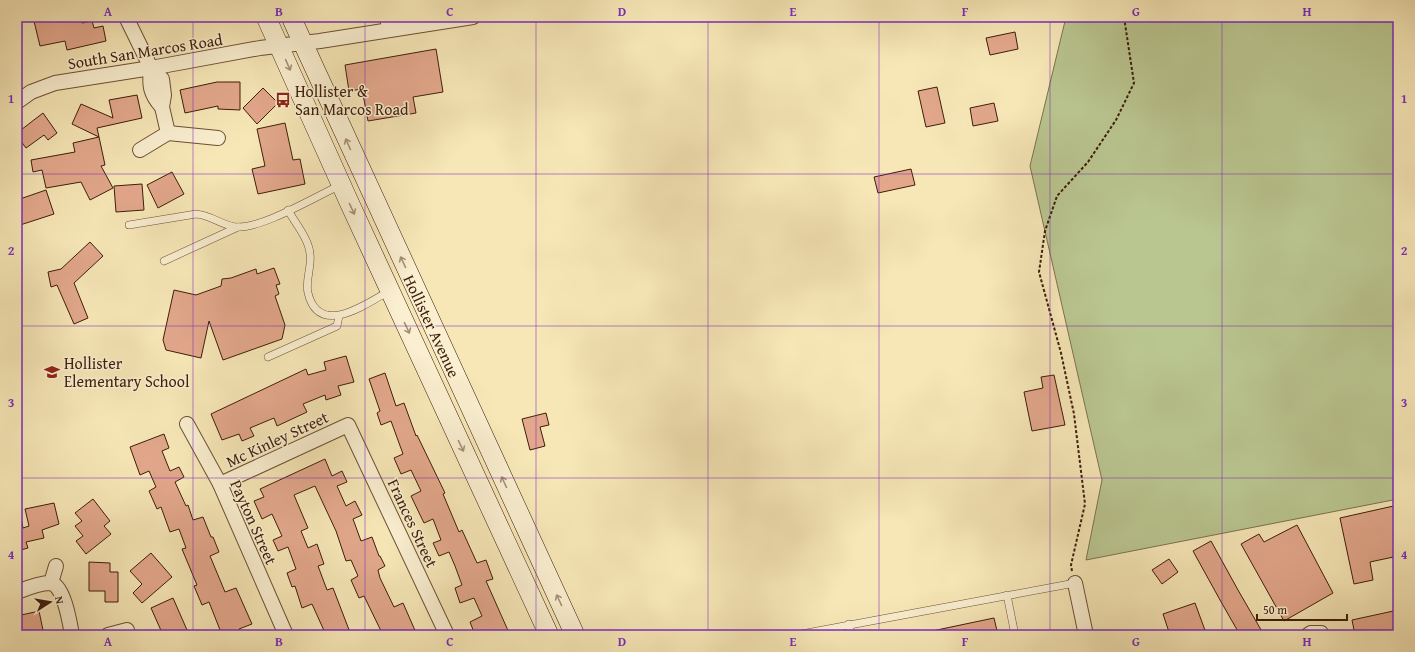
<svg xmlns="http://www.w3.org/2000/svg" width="1415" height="652" font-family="'Gentium Book Plus',serif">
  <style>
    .green { fill: #bac690; stroke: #7c724e }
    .building { fill: #e3a88c; stroke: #3d1d0b }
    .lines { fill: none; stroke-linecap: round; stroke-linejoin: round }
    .service-casing { stroke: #6c5036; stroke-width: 8 }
    .minor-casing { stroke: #6c5036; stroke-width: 16 }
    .secondary-casing { stroke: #3d1d0b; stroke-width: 20 }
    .path { stroke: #3d1d0b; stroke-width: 2; stroke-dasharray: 3 2; stroke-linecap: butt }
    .service { stroke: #faefd0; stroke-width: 7 }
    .minor { stroke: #faefd0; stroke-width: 14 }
    .secondary { stroke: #faefd0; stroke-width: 19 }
    .oneway { stroke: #a59077 }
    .grid { fill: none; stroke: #7b2cbf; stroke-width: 1; stroke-opacity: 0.55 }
    .labels { text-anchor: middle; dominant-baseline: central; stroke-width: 3; stroke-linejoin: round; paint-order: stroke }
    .street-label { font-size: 16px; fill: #3d1d0b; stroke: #faefd0 }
    .poi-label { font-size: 16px; fill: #3d1d0b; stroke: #faefd0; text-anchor: start }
    .neatline { fill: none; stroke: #7b2cbf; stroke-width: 1.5 }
    .grid-label { font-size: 13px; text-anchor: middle; font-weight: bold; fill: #7b2cbf }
  </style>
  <rect width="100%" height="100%" fill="#f7e7b7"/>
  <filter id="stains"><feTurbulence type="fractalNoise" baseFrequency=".005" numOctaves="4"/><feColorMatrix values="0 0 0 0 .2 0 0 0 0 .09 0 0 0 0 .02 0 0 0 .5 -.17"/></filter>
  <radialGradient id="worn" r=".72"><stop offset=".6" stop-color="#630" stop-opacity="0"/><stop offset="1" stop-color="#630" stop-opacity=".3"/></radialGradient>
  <path class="green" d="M 1066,17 L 1398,17 L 1398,499 L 1086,560 L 1102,480 L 1030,166 Z"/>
  <g class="building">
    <path d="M 33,17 L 81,17 L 82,23 L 92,21 L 94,28 L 103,26 L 106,41 L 67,50 L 65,41 L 40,46 Z"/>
    <path d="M 1015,32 L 1018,49 L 990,55 L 986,38 Z"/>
    <path d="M 436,49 L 443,92 L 413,97 L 416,113 L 368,121 L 362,89 L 349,91 L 345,65 Z"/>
    <path d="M 217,82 L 240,82 L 240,110 L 218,109 L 218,106 L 185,113 L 180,90 Z"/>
    <path d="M 937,87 L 945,123 L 926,127 L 918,91 Z"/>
    <path d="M 263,88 L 278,103 L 257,124 L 243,108 Z"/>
    <path d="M 137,95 L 142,118 L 97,128 L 99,137 L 72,124 L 81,104 L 113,118 L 109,100 Z"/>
    <path d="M 994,103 L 998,121 L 973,126 L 970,108 Z"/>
    <path d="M 43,113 L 57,133 L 48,140 L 44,135 L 26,148 L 17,136 L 17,133 Z"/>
    <path d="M 285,123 L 293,160 L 300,159 L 305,184 L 258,194 L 252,169 L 265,166 L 257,129 Z"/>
    <path d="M 99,137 L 105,165 L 101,166 L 113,188 L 90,200 L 81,182 L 46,188 L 42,170 L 33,172 L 31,160 L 75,152 L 73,143 Z"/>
    <path d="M 911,169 L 915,185 L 878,193 L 874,177 Z"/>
    <path d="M 172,172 L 184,194 L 158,208 L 147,185 Z"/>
    <path d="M 142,184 L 144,210 L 116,212 L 114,186 Z"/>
    <path d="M 46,190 L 54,214 L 17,226 L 17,200 Z"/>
    <path d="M 90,242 L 103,256 L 74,283 L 88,318 L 74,324 L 57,285 L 51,287 L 48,272 L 61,269 Z"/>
    <path d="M 274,268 L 280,284 L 276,285 L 279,294 L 275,296 L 285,325 L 282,339 L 223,360 L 209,321 L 201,358 L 166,350 L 163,340 L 174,290 L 196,295 L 221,286 L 222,279 L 231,278 L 256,269 L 257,274 Z"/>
    <path d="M 346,356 L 354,382 L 338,386 L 341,395 L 326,400 L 325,395 L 303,404 L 307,412 L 277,426 L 274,418 L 250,428 L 254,436 L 242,441 L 239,434 L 222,440 L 211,414 L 306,369 L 308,375 L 326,370 L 324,362 Z"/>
    <path d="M 385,373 L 396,406 L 404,403 L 416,436 L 417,435 L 445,493 L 443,494 L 459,532 L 462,530 L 477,563 L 486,560 L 493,579 L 486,581 L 510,635 L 475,635 L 470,622 L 482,616 L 474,598 L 460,603 L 455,588 L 462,585 L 455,566 L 449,552 L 439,556 L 433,543 L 441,540 L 433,519 L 424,523 L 411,496 L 421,491 L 411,470 L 401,474 L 394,458 L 403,454 L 391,421 L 381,425 L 377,413 L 380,411 L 369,379 Z"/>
    <path d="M 1054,375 L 1065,425 L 1032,431 L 1024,392 L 1043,388 L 1041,377 Z"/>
    <path d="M 546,413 L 549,425 L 540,427 L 545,446 L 530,450 L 522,419 Z"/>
    <path d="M 164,434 L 169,448 L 162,451 L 170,471 L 179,467 L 184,477 L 175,482 L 186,506 L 188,505 L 193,520 L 203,517 L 211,537 L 213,537 L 219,552 L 210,556 L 225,592 L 236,588 L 252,624 L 239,629 L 242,635 L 222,635 L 209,602 L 202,605 L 194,586 L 197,585 L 182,549 L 186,548 L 179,529 L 170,532 L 161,507 L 157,509 L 149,491 L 156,487 L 149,471 L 140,475 L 130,447 Z"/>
    <path d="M 325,459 L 332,476 L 342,471 L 347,482 L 337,486 L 346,506 L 355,501 L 362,515 L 353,519 L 361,541 L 372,537 L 379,556 L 380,556 L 385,566 L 378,570 L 380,578 L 394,607 L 403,603 L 417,635 L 383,635 L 364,596 L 359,598 L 351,580 L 358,576 L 351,560 L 346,561 L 336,531 L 315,486 L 294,495 L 308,528 L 301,531 L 308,548 L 317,544 L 324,564 L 318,566 L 327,590 L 333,588 L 351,635 L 326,635 L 312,604 L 302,608 L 295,586 L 292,587 L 287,573 L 296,569 L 288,547 L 278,551 L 273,540 L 282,536 L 272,514 L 262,519 L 254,501 L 264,497 L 260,489 Z"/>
    <path d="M 93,499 L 110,521 L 104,526 L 111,534 L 86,554 L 76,541 L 83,536 L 75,526 L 82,521 L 75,513 Z"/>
    <path d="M 54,503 L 59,524 L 42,530 L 44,538 L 26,542 L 28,548 L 17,551 L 17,518 L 21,518 L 23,528 L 29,526 L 25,509 Z"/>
    <path d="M 1398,505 L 1398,556 L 1370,562 L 1373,580 L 1354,584 L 1340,518 Z"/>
    <path d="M 1297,525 L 1333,593 L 1284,621 L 1241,544 L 1259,534 L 1264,542 Z"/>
    <path d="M 1211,541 L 1238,590 L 1264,635 L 1240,635 L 1220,600 L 1193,551 Z"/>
    <path d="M 151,553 L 172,577 L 142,603 L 133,593 L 142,584 L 130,571 Z"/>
    <path d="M 1169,559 L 1178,572 L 1162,584 L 1152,570 Z"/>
    <path d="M 89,562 L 110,563 L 110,572 L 118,572 L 118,602 L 105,602 L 105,591 L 89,591 Z"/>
    <path d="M 173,598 L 187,630 L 177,635 L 163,635 L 151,608 Z"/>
    <path d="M 1195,603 L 1206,633 L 1200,635 L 1170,635 L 1163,614 Z"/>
    <path d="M 1398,610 L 1398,630 L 1373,635 L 1355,635 L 1352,620 Z"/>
    <path d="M 39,611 L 44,635 L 17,635 L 17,616 Z"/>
    <path d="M 994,618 L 998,635 L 933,635 L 932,631 Z"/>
  </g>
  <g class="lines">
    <defs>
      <g id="service">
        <path d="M 288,210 C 295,223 309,239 310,254 C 312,267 305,280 308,293 C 319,338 366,304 389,291"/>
        <path d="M 129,225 L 196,214 C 211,215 221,225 236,227 C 262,229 316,196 341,185"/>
        <path d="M 164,261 L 238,227"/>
        <path d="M 268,357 L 337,326 L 339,316"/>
        <path d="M 1007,595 L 1015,635"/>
        <path d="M 849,624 L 851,635"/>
        <path d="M 796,635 L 1075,583"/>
      </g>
      <g id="minor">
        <path d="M 126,17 L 151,68 L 162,79 L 164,95 L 162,107 C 150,94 149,85 151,68"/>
        <path d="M 387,17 L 389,30"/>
        <path d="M 17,102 L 31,92 L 55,83 L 151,68 L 260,48 L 320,41 L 473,17"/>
        <path d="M 168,133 L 218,138"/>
        <path d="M 140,150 L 168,133 L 162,107"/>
        <path d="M 187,424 L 220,484 L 286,635"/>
        <path d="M 220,484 L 348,425 L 447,635"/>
        <path d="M 51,583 L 56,566"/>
        <path d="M 1075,583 L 1086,635"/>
        <path d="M 17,592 C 27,588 39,583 50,583 C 64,584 70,624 72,635"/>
        <path d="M 108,635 L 127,630"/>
        <path d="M 1308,635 L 1311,633 L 1321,633 L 1322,635"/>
      </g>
      <g id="secondary">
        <path d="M 266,17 L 349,202 L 549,635"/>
        <path d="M 291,17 L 575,635"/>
      </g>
    </defs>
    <use href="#service" class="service-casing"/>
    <use href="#minor" class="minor-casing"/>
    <use href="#secondary" class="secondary-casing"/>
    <path class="path" d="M 1072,571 L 1071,565 L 1085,504 L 1074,414 L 1061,353 L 1039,272 L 1045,231 L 1057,196 L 1088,162 L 1116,120 L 1134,83 L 1124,17"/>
    <use href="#service" class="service"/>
    <use href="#minor" class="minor"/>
    <use href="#secondary" class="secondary"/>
  </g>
  <defs><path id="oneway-shaft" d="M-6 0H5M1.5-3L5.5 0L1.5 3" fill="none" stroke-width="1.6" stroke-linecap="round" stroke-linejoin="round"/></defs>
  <g class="oneway">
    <use href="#oneway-shaft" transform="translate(288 65) rotate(66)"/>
    <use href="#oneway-shaft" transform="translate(348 144) rotate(-114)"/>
    <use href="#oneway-shaft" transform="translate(352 209) rotate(65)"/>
    <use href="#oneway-shaft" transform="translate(403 262) rotate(-115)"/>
    <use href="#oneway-shaft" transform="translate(407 328) rotate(65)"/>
    <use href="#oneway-shaft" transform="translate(461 446) rotate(65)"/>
    <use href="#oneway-shaft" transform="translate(504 482) rotate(-115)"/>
    <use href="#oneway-shaft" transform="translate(559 600) rotate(-115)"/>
  </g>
  <path class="grid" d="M 193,17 L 193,635M 365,17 L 365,635M 536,17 L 536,635M 708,17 L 708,635M 879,17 L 879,635M 1050,17 L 1050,635M 1222,17 L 1222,635M 17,174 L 1398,174M 17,326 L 1398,326M 17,478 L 1398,478"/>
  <defs>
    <symbol id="bus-bare" viewBox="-9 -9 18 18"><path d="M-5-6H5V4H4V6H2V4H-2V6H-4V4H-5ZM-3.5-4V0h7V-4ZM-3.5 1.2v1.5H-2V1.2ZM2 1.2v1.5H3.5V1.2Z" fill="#8f2418" stroke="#faefd0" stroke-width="2.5" paint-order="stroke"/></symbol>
    <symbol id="school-bare" viewBox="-9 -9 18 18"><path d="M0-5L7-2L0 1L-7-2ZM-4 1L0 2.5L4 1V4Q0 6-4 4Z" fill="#8f2418" stroke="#faefd0" stroke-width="2.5" paint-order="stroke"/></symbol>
  </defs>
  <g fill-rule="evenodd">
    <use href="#bus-bare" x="272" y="89" width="22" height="22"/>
    <use href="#school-bare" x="41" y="361" width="22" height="22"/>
  </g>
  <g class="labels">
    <g class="street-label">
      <text transform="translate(145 51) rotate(-9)">South San Marcos Road</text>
      <text transform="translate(432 326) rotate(65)">Hollister Avenue</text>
      <text transform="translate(277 439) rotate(-25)">Mc Kinley Street</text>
      <text transform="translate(254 522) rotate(66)">Payton Street</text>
      <text transform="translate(413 523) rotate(65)">Frances Street</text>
    </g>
    <g class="poi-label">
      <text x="295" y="91">Hollister &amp;<tspan x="295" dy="18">San Marcos Road</tspan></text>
      <text x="64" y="363">Hollister<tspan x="64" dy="18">Elementary School</tspan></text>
    </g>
  </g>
  <rect width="1415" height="652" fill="none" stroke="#f7e7b7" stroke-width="44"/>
  <g transform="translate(50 602) rotate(78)" stroke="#faefd0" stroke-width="3" paint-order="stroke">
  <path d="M0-3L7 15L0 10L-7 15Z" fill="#3d1d0b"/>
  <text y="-6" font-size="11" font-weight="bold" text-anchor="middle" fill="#3d1d0b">N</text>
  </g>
  <path d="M1257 614v6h90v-6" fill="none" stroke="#3d1d0b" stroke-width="2"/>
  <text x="1263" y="614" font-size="12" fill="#3d1d0b" stroke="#faefd0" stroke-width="3" paint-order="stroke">50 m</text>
  <rect x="22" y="22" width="1371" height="608" class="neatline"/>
  <g class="grid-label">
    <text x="108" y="16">A</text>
    <text x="279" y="16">B</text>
    <text x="450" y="16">C</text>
    <text x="622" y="16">D</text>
    <text x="793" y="16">E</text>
    <text x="965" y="16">F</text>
    <text x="1136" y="16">G</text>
    <text x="1307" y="16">H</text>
    <text x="11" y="103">1</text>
    <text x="1404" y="103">1</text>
    <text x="11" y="255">2</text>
    <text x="1404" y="255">2</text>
    <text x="11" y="407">3</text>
    <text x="1404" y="407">3</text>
    <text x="11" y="559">4</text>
    <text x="1404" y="559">4</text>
    <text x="108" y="646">A</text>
    <text x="279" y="646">B</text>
    <text x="450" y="646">C</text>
    <text x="622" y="646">D</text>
    <text x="793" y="646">E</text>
    <text x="965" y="646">F</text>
    <text x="1136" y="646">G</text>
    <text x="1307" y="646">H</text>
  </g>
  <rect width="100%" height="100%" filter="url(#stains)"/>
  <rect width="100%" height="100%" fill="url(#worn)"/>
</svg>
